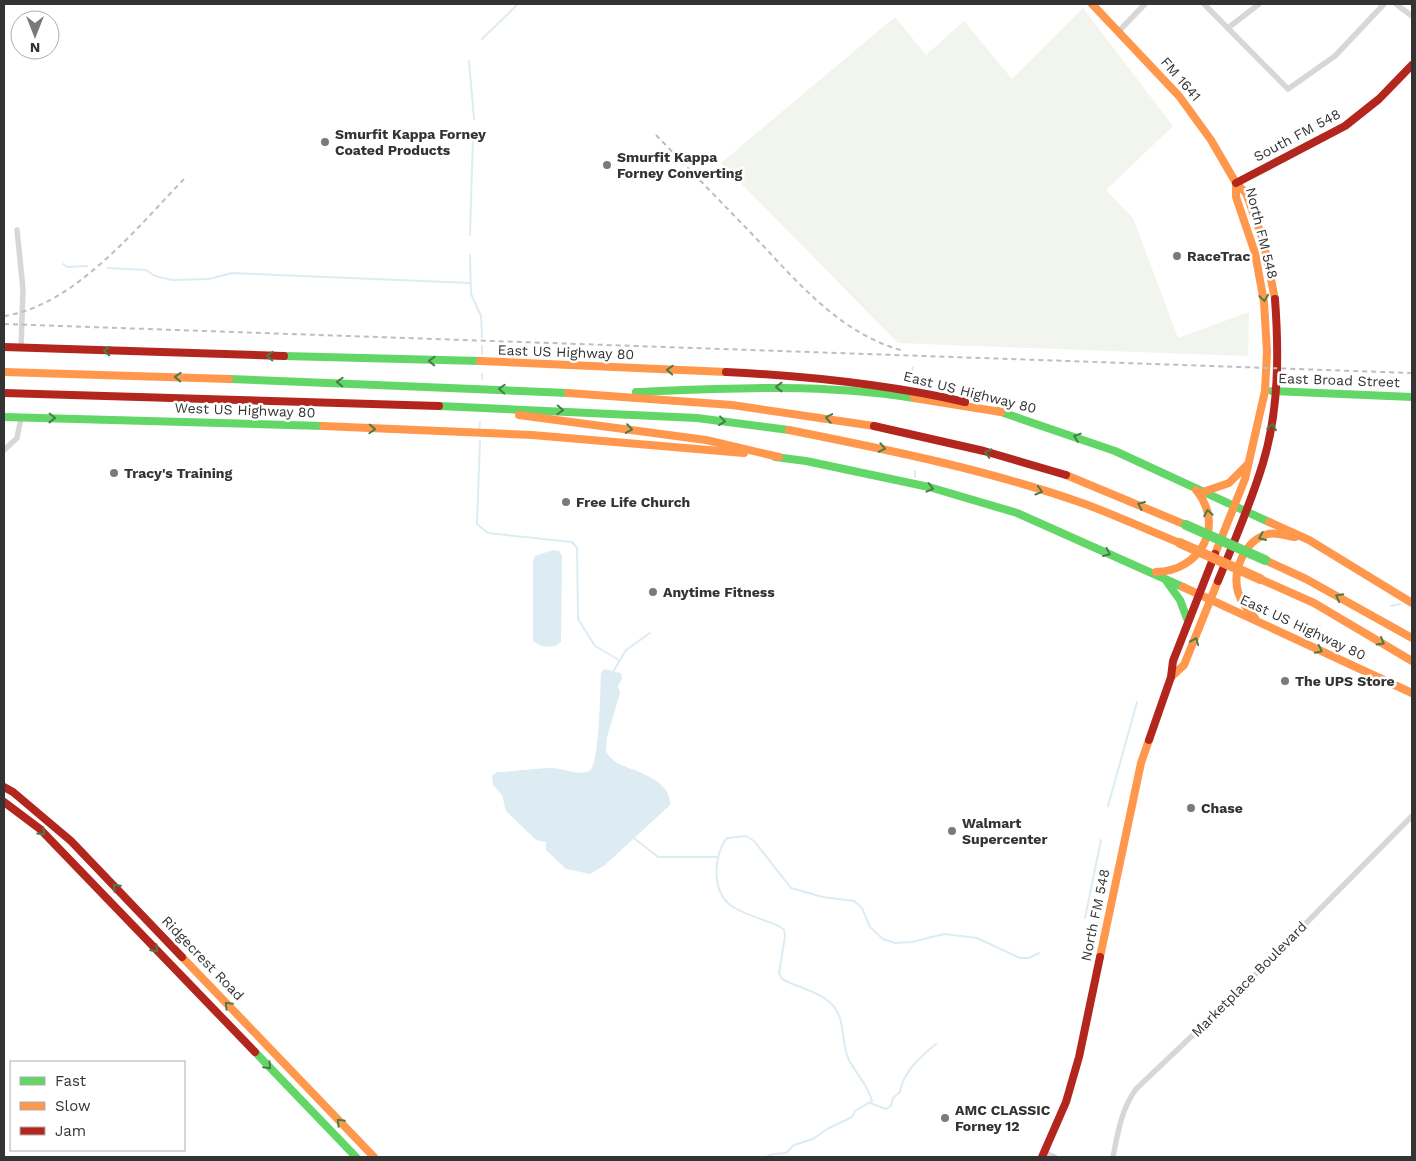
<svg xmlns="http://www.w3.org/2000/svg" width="1416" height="1161" font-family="'Work Sans',sans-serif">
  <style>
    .green { fill: #f1f5ed }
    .water { fill: #ddebf3 }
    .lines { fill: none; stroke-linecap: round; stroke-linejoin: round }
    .stream { stroke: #ddebf3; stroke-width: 2 }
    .street { stroke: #d7d7d7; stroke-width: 5.5 }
    .fast { stroke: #63d668; stroke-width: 8 }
    .slow { stroke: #ff974d; stroke-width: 8 }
    .jam { stroke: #b3261e; stroke-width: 8 }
    .rail { stroke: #bebebe; stroke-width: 2; stroke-dasharray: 5 4; stroke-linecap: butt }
    .fast-bridge { stroke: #63d668; stroke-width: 10 }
    .slow-bridge { stroke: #ff974d; stroke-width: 10 }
    .oneway { stroke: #497c4b }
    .poi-dot { fill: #7a7a7a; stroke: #fff; stroke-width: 2 }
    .labels { text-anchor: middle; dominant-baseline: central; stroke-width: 5; stroke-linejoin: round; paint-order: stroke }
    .street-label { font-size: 14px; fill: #333; stroke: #fff }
    .poi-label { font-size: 14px; font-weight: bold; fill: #333; stroke: #fff; text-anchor: start }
  </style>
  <rect width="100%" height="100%" fill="#fff"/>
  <path class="green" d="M 1083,8 L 1173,126 L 1106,190 L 1133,218 L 1178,338 L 1249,312 L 1248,356 L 898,343 L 721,163 L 895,17 L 926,55 L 964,21 L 1012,79 Z"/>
  <g class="water">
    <path d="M 553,550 L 559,551 L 562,556 L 561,642 C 553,650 541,647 533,641 L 533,561 L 535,556 Z"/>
    <path d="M 604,669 L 621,673 L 622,679 L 618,686 L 620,693 L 607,737 L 606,752 C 609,756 613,760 617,763 C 636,772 671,779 670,805 L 605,865 L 590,874 L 566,869 L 546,850 L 546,842 L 536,840 L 506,811 L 502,795 L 493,785 L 492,776 L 497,772 C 515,772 533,768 551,768 C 563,768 578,776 589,771 C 600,766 600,689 601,673 Z"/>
  </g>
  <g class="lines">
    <g class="stream">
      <path d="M 482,39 L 518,4"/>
      <path d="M 469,61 L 474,119"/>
      <path d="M 470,235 L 473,135"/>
      <path d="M 470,255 L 471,294 L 481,316 L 482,337"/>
      <path d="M 63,264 L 67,267 L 87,266"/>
      <path d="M 108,268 L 146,270 L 155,276 L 172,280 L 209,279 L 232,273 L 470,283"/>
      <path d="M 482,354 L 482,346"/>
      <path d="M 912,373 L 913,367"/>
      <path d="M 482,379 L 482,374"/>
      <path d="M 479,430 L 480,422"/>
      <path d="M 480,441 L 477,524 L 488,533 L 572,542 L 577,548 L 578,619 L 595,646 L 619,660"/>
      <path d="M 915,471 L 915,477"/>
      <path d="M 1391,606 L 1400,604"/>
      <path d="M 1300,633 L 1320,626"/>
      <path d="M 613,672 L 626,650 L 650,633"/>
      <path d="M 1108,806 L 1137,702"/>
      <path d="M 634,838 L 658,857 L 718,857"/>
      <path d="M 1085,918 L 1101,840"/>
      <path d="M 870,1103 L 886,1109 L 891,1106 L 893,1098 L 900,1092 C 903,1072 921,1056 936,1044"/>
      <path d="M 766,1157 L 773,1154 L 786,1153 L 794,1145 L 813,1139 L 827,1129 L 852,1117 L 855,1111 L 872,1101 C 868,1085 856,1074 849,1060 C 843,1048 844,1035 841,1022 C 835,993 804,991 782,979 L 779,973 L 785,936 L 784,930 L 779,926 C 765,920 746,915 733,907 C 711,893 713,855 727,838 L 746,836 L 754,841 L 791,888 L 823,897 L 854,901 L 862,908 L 870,927 L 883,939 L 895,943 L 912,942 L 944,934 L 977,938 L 1020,958 L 1029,958 L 1039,953"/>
    </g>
    <g class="street">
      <path d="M 1204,4 L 1288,89 L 1335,56 L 1384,4"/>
      <path d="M 1396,4 L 1412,16"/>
      <path d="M 1228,28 L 1259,4"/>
      <path d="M 1119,31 L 1145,4"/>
      <path d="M 17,230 L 23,289 L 21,348"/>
      <path d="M 4,450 L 17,438 L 21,418"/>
      <path d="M 1045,1153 L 1055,1157"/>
      <path d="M 1113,1157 C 1118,1132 1121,1110 1136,1089 L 1234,996 L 1412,816"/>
    </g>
    <g class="fast">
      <path d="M 284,356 L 480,361"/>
      <path d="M 229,379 L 568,393"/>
      <path d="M 1272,391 L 1412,397"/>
      <path d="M 636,392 C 729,388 822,383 914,398"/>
      <path d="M 439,406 L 697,418 L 789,430"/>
      <path d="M 998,411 L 1115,451 L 1269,522"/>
      <path d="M 4,417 L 323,426"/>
      <path d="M 775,457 L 806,461 L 929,487 L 1017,513 L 1183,587"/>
      <path d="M 1167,582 L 1180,600 L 1188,621"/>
      <path d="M 255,1052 L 356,1157"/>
    </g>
    <g class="slow">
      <path d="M 1092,4 L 1179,96 L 1211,140 L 1236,183 L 1246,193 L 1263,240 L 1275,299"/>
      <path d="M 480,361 L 726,372"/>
      <path d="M 4,372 L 229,379"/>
      <path d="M 568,393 L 732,405 L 874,426"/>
      <path d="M 914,398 L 1001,412"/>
      <path d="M 519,415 L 706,440 L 779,457"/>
      <path d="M 323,426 L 532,435 L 744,453"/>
      <path d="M 789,430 C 889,450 989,470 1085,504 C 1117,516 1148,530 1180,543"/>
      <path d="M 1066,475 L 1186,525"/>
      <path d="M 1203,492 L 1229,483 L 1248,464"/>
      <path d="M 1269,522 L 1309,540 L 1412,603"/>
      <path d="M 1215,554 L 1245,479 L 1265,391 L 1267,352 L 1264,302 L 1255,253 L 1236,197 L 1236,183"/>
      <path d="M 1265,560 L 1306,579 L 1412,638"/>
      <path d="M 1156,572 C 1200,571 1226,526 1196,490"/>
      <path d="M 1260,579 L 1314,603 L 1412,661"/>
      <path d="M 1183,587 L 1412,693"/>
      <path d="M 1255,618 C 1248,610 1241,602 1238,592 C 1232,570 1245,540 1268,534 C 1277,532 1286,536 1295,537"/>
      <path d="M 1171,677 L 1184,665 L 1218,581"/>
      <path d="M 182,957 L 374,1157"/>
      <path d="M 1100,957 L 1141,763 L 1149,740"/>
    </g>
    <g class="jam">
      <path d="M 1236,183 L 1345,126 L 1379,99 L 1412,65"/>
      <path d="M 4,347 L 284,356"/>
      <path d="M 726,372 C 807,376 886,384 965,402"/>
      <path d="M 4,393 L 439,406"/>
      <path d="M 874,426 L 984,451 L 1066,475"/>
      <path d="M 1218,581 C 1234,542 1251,503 1263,463 C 1279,410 1279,353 1275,299"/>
      <path d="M 1149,740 L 1171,677 L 1173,661 L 1215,554"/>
      <path d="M 4,787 L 13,792 L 71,841 L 182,957"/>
      <path d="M 4,802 L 40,829 L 255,1052"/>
      <path d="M 1042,1157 L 1066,1102 L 1079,1057 L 1100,957"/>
    </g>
    <g class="rail">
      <path d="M 656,135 C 688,168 720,201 752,234 C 796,280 839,334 904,351"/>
      <path d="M 4,316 C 75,306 138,226 186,177"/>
      <path d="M 4,324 L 1412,373"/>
    </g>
    <path class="fast-bridge" d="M 1186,525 L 1265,560"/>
    <path class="slow-bridge" d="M 1180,543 L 1260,579"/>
  </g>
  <defs><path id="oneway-chevron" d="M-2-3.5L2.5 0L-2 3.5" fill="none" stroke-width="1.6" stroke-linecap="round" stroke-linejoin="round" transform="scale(1.25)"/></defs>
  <g class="oneway">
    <use href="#oneway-chevron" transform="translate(1264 298) rotate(82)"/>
    <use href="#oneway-chevron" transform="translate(107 351) rotate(-178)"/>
    <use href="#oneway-chevron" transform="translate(270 356) rotate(-178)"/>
    <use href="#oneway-chevron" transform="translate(432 361) rotate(-178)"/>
    <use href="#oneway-chevron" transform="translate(670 370) rotate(-177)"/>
    <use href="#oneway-chevron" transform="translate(178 377) rotate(-178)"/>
    <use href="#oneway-chevron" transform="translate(340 382) rotate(-178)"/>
    <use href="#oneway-chevron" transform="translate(779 387) rotate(-180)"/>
    <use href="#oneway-chevron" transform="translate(502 389) rotate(-177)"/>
    <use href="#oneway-chevron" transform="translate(560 410) rotate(3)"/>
    <use href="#oneway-chevron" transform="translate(52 418) rotate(1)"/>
    <use href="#oneway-chevron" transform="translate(829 418) rotate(-170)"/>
    <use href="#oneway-chevron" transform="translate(722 421) rotate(7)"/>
    <use href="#oneway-chevron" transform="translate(1272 427) rotate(-81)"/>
    <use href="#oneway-chevron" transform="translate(372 429) rotate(3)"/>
    <use href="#oneway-chevron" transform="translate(629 429) rotate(8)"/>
    <use href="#oneway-chevron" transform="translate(1077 437) rotate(-161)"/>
    <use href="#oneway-chevron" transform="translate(882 448) rotate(11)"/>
    <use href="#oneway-chevron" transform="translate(988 453) rotate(-166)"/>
    <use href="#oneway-chevron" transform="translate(930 488) rotate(14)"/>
    <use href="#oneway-chevron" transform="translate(1039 491) rotate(17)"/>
    <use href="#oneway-chevron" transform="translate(1141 505) rotate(-157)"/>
    <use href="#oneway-chevron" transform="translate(1208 513) rotate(-100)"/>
    <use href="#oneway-chevron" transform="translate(1262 537) rotate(157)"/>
    <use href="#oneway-chevron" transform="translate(1107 553) rotate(24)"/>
    <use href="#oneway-chevron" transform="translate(1339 597) rotate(-152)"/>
    <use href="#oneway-chevron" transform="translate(1195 641) rotate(-68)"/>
    <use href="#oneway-chevron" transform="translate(1381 642) rotate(30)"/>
    <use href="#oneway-chevron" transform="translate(1319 650) rotate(26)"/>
    <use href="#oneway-chevron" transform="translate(42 832) rotate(43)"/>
    <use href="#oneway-chevron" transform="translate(116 887) rotate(-134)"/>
    <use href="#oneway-chevron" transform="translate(155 949) rotate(46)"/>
    <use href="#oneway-chevron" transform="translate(228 1005) rotate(-134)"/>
    <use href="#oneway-chevron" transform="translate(268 1066) rotate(46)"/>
    <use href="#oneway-chevron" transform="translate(340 1122) rotate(-134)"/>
  </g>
  <g class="poi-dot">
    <circle cx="325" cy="142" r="5"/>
    <circle cx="607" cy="165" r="5"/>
    <circle cx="1177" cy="256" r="5"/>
    <circle cx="114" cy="473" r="5"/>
    <circle cx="566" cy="502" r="5"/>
    <circle cx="653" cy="592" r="5"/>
    <circle cx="1285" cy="681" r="5"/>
    <circle cx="1191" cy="808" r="5"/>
    <circle cx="952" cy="831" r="5"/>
    <circle cx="945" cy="1118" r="5"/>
  </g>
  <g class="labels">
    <g class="street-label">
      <text transform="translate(1181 79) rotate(49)">FM 1641</text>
      <text transform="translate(1297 135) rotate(-28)">South FM 548</text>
      <text transform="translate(1262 233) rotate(76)">North FM 548</text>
      <text transform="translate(566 352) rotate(2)">East US Highway 80</text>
      <text transform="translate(1339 380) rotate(2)">East Broad Street</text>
      <text transform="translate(970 392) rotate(14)">East US Highway 80</text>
      <text transform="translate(245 410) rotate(2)">West US Highway 80</text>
      <text transform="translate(1303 627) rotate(25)">East US Highway 80</text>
      <text transform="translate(1095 915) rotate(-78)">North FM 548</text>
      <text transform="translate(203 958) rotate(46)">Ridgecrest Road</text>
      <text transform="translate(1249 979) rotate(-45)">Marketplace Boulevard</text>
    </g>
    <g class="poi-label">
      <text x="335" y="134">Smurfit Kappa Forney<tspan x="335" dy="16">Coated Products</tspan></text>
      <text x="617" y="157">Smurfit Kappa<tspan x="617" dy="16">Forney Converting</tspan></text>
      <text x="1187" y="256">RaceTrac</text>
      <text x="124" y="473">Tracy's Training</text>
      <text x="576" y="502">Free Life Church</text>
      <text x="663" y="592">Anytime Fitness</text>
      <text x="1295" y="681">The UPS Store</text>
      <text x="1201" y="808">Chase</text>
      <text x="962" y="823">Walmart<tspan x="962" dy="16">Supercenter</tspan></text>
      <text x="955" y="1110">AMC CLASSIC<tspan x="955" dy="16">Forney 12</tspan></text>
    </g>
  </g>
  <rect width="1416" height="1161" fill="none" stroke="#333333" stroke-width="10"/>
  <rect x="10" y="1061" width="175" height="90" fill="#ffffff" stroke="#adadad"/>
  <rect x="20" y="1077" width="25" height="8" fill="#63d668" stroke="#adadad"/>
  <text x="55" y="1086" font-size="15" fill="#333333">Fast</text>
  <rect x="20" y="1102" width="25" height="8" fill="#ff974d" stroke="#adadad"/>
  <text x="55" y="1111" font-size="15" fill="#333333">Slow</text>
  <rect x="20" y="1127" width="25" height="8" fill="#b3261e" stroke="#adadad"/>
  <text x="55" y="1136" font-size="15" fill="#333333">Jam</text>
  <g transform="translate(35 35) rotate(180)"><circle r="24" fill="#ffffff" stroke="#adadad"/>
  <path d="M0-4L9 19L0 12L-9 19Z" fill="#7a7a7a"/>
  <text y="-8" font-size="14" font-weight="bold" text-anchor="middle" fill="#333333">N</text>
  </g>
</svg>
